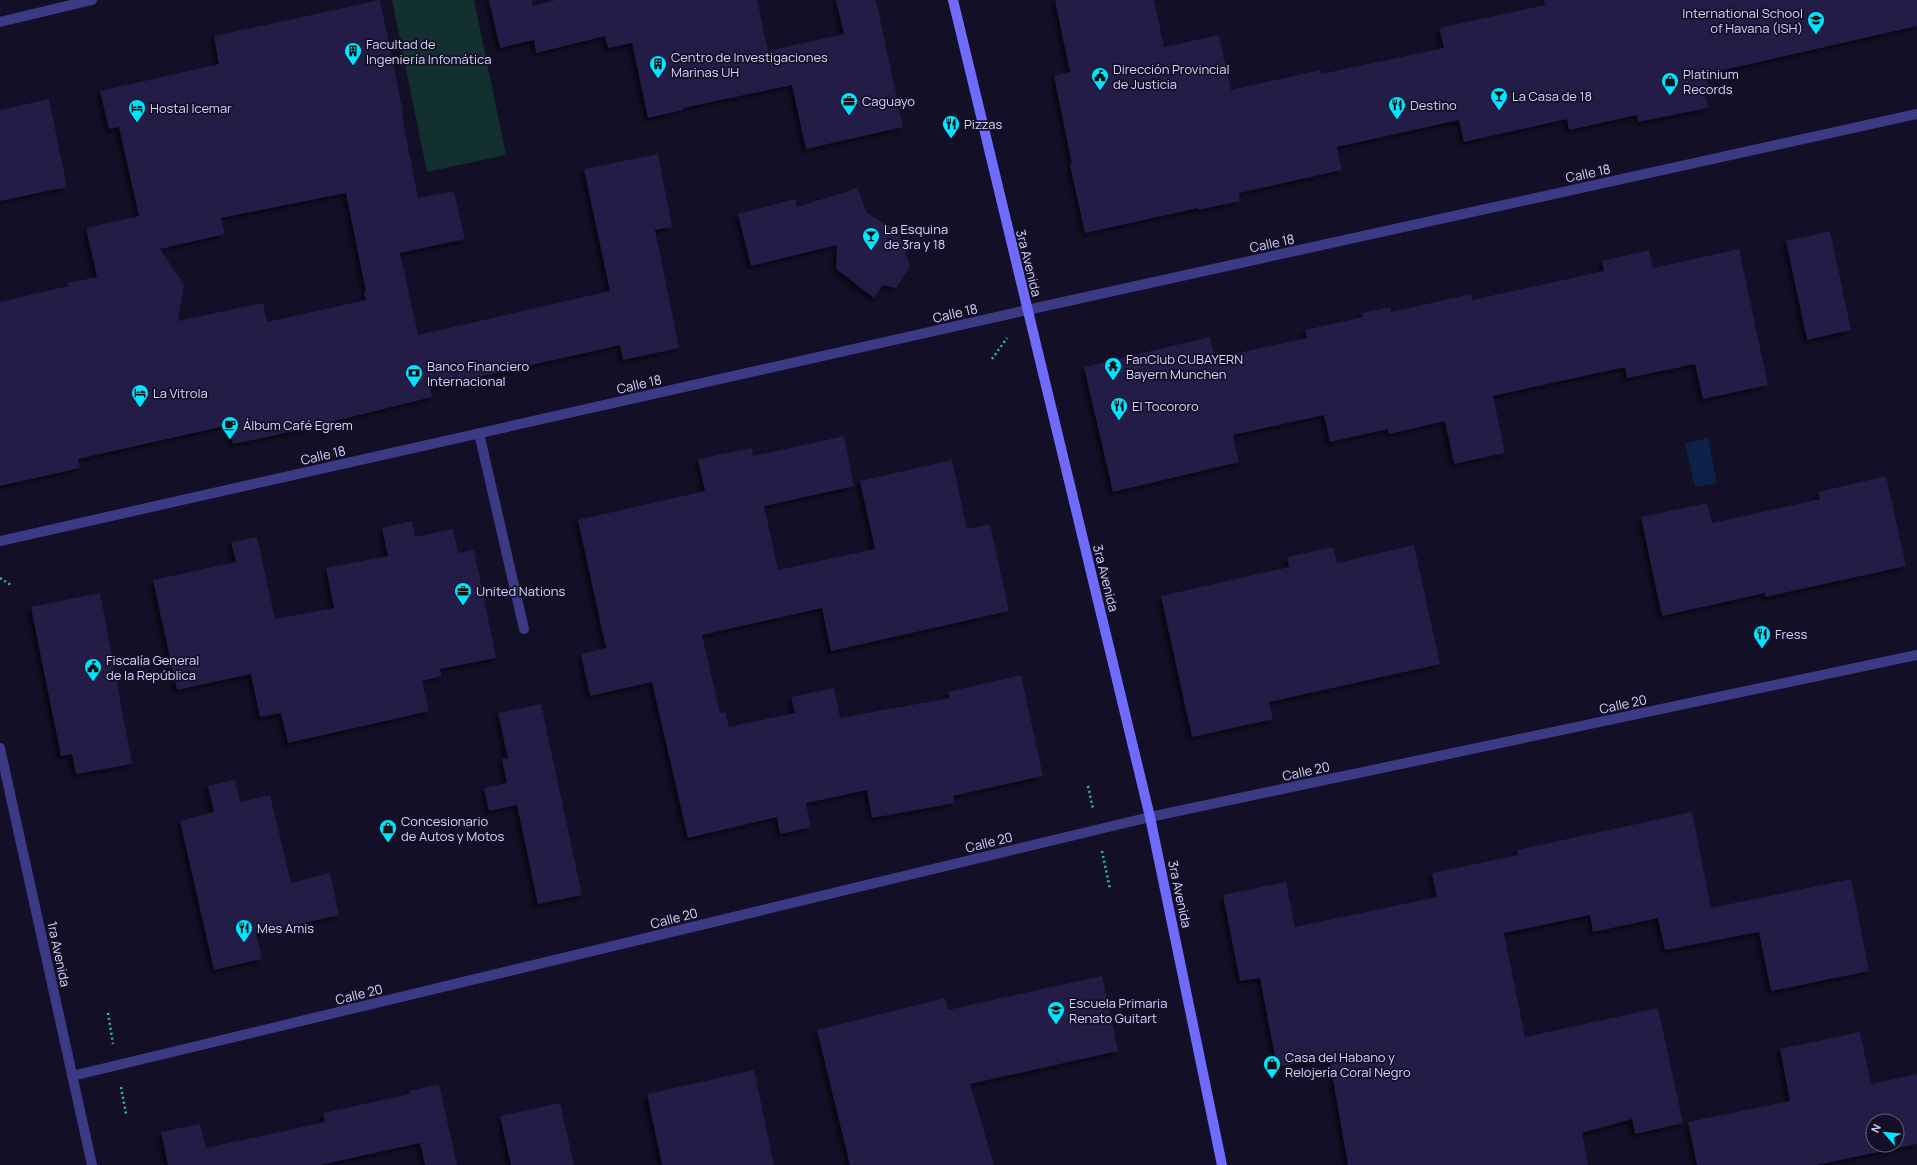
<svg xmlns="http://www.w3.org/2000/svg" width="1917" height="1165" font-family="Manrope,sans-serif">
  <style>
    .green { fill: #12302f }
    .water { fill: #0c2248 }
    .building { fill: #241b47; fill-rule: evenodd; filter: url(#shadow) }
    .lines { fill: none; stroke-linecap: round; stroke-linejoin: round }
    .path { stroke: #2fb8b0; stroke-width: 2.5; stroke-dasharray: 2 3; stroke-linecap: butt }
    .service { stroke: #3d3a85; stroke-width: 10 }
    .minor { stroke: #3d3a85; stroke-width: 10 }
    .tertiary { stroke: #3d3a85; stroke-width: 10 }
    .secondary { stroke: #6f6bff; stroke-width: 10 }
    .labels { text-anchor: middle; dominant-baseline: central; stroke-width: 3.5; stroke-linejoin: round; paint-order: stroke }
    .poi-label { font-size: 13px; fill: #d9d4ff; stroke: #130f26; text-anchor: start }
    .street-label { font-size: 13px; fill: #d9d4ff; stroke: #130f26 }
  </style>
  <defs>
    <filter id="shadow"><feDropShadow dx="-3.5" dy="3.5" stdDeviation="2" flood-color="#0009"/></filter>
  </defs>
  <rect width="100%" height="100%" fill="#130f26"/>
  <path class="green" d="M 392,0 L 474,0 L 506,155 L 427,172 Z"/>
  <path class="water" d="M 1708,438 L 1717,483 L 1695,487 L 1685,443 Z"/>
  <g class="building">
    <path d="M 380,0 L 404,117 L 402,117 L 418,198 L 454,191 L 465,239 L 400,253 L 418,335 L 610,291 L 584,169 L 658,154 L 672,227 L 655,230 L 679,348 L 623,360 L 620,345 L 430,388 L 432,397 L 290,432 L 233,444 L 229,425 L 78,459 L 80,468 L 0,486 L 0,302 L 68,286 L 67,283 L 97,277 L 86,228 L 139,216 L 119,127 L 109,129 L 100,91 L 219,64 L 214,36 ZM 346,193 L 366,292 L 364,293 L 366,300 L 267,322 L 263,303 L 178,321 L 184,285 L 160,249 L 225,234 L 221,218 Z"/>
    <path d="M 489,0 L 532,0 L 533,6 L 556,0 L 757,0 L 768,51 L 844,34 L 836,0 L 876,0 L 903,127 L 806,149 L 792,85 L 683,108 L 683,110 L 648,118 L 632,43 L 608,48 L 605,36 L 536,53 L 534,40 L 500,48 Z"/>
    <path d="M 1055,0 L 1154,0 L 1164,47 L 1219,35 L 1231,90 L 1320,70 L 1321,74 L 1444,48 L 1439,28 L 1545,5 L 1544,0 L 1917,0 L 1917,26 L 1706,74 L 1710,93 L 1705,94 L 1708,108 L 1638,122 L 1637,115 L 1569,130 L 1567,119 L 1464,142 L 1459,120 L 1337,147 L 1342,170 L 1239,193 L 1240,201 L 1198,210 L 1198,208 L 1085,233 L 1070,165 L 1072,164 L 1054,76 L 1070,72 Z"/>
    <path d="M 49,99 L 67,187 L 0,201 L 0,110 Z"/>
    <path d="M 858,188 L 866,212 L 900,234 L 910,267 L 896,288 L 883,285 L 874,298 L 836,269 L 837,245 L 751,266 L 738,214 L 795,199 L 797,207 Z"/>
    <path d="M 1830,231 L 1851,330 L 1807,340 L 1786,241 Z"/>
    <path d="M 1739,249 L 1768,385 L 1703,399 L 1695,364 L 1627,378 L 1625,367 L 1493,396 L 1505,453 L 1454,464 L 1445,421 L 1389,434 L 1388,429 L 1330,442 L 1324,415 L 1233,435 L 1239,462 L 1113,492 L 1084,367 L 1210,337 L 1215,358 L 1307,338 L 1305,330 L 1363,317 L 1362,313 L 1390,307 L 1391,312 L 1471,294 L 1472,300 L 1604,271 L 1602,261 L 1649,250 L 1653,268 Z"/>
    <path d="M 844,436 L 854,486 L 764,506 L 778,570 L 875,549 L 860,481 L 952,460 L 967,529 L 990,524 L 1009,611 L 831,651 L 822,608 L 702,635 L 720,713 L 725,712 L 729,727 L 795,713 L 791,697 L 834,688 L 840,718 L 950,698 L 948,692 L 1021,675 L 1043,776 L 953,796 L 955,803 L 872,818 L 867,790 L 806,803 L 811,827 L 780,834 L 777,817 L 688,838 L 652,682 L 590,696 L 581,654 L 606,648 L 578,520 L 705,491 L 698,459 L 752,448 L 753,456 Z"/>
    <path d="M 1886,476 L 1906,566 L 1765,597 L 1765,593 L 1662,616 L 1641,517 L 1707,503 L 1712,523 L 1820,499 L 1818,492 Z"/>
    <path d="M 412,521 L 415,537 L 453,529 L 458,553 L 474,550 L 496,658 L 440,669 L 442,676 L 422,681 L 429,711 L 288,743 L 281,713 L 260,717 L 251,674 L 177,690 L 153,580 L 236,562 L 231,542 L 257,537 L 275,619 L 334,608 L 326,568 L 388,556 L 382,528 Z"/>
    <path d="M 1414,545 L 1440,664 L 1269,702 L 1273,719 L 1192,737 L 1161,596 L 1289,567 L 1287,557 L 1333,547 L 1337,563 Z"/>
    <path d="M 100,593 L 132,764 L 76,774 L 72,754 L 61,756 L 31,607 Z"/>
    <path d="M 541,704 L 582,895 L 538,904 L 517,805 L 489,811 L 484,788 L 507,783 L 502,759 L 508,758 L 498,713 Z"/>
    <path d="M 235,780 L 240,802 L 270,795 L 291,883 L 330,873 L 339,915 L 256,934 L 262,959 L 214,970 L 180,821 L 214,812 L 208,786 Z"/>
    <path d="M 1692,812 L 1711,908 L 1851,879 L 1869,971 L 1771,991 L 1759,932 L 1665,950 L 1658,918 L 1593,932 L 1590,915 L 1504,933 L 1525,1037 L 1658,1008 L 1683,1123 L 1635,1134 L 1632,1119 L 1582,1133 L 1588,1165 L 1348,1165 L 1329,1057 L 1277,1067 L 1260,978 L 1240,981 L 1223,895 L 1286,882 L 1295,927 L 1437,897 L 1432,873 L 1518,855 L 1517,850 Z"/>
    <path d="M 1102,976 L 1118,1051 L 970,1084 L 994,1165 L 850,1165 L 817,1030 L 945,998 L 948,1010 Z"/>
    <path d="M 1860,1032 L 1871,1084 L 1917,1074 L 1917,1144 L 1816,1165 L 1697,1165 L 1688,1122 L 1790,1101 L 1780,1049 ZM 1873,1121 L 1897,1121 L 1897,1145 L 1873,1145 Z"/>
    <path d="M 754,1070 L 774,1165 L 662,1165 L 647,1094 Z"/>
    <path d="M 439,1084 L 457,1165 L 425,1165 L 420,1143 L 320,1165 L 168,1165 L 161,1132 L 200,1124 L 206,1148 L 325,1122 L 323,1113 L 410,1094 L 409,1091 Z"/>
    <path d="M 560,1103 L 574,1165 L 511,1165 L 500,1116 Z"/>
  </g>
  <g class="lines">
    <g class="path">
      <path d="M 992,359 L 1007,338"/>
      <path d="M 0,578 L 11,585"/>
      <path d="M 1088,786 L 1093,809"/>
      <path d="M 1102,851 L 1110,889"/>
      <path d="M 108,1013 L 113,1044"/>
      <path d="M 121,1087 L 126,1114"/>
    </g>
    <path class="service" d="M 479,433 L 524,629"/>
    <g class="minor">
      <path d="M 0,22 L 92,0"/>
      <path d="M 0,541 L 1027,310 L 1917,114"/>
    </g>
    <g class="tertiary">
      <path d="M 0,748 L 92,1165"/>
      <path d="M 72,1076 L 1150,817 L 1917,655"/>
    </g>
    <path class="secondary" d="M 953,0 L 1150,817 L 1222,1165"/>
  </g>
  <defs>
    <symbol id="school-pin" viewBox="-11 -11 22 30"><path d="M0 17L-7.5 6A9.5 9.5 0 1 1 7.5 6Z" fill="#00e5ff" stroke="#130f26"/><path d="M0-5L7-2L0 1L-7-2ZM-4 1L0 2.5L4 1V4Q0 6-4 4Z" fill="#111"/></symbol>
    <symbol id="building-pin" viewBox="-11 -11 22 30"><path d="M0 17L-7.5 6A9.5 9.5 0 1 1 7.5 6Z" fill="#00e5ff" stroke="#130f26"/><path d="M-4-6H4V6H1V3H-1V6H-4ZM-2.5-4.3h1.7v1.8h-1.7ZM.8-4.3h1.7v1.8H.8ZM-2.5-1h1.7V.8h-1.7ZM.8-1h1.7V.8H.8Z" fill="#111"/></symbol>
    <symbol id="civic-pin" viewBox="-11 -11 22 30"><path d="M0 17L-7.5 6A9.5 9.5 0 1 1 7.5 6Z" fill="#00e5ff" stroke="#130f26"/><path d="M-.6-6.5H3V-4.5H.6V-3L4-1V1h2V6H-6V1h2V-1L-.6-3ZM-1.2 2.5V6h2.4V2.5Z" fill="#111"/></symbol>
    <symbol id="shop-pin" viewBox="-11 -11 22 30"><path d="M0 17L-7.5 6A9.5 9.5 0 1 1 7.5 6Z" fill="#00e5ff" stroke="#130f26"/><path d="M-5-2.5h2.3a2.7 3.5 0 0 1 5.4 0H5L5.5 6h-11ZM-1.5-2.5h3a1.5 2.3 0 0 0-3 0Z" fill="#111"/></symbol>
    <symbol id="bar-pin" viewBox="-11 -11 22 30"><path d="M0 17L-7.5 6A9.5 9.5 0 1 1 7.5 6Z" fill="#00e5ff" stroke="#130f26"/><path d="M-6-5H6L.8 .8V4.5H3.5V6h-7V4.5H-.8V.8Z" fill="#111"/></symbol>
    <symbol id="office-pin" viewBox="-11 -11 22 30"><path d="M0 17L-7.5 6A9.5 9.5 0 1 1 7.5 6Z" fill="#00e5ff" stroke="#130f26"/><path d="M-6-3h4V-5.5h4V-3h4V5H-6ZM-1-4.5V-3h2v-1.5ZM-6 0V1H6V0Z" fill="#111"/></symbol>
    <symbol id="restaurant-pin" viewBox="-11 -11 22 30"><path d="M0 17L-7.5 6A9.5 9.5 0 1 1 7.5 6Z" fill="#00e5ff" stroke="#130f26"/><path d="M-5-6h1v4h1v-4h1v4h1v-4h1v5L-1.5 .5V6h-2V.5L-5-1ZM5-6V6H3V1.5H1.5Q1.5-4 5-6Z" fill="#111"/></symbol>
    <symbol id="hotel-pin" viewBox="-11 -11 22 30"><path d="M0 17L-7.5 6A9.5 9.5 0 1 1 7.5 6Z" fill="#00e5ff" stroke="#130f26"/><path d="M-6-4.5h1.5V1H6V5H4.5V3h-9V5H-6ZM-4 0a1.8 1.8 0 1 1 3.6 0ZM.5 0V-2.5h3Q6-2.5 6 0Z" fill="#111"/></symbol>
    <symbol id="temple-pin" viewBox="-11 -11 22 30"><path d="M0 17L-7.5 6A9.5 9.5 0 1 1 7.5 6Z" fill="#00e5ff" stroke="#130f26"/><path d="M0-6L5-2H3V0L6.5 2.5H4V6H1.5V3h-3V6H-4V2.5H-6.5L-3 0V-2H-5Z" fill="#111"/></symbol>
    <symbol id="bank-pin" viewBox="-11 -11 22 30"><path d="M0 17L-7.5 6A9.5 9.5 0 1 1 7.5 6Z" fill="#00e5ff" stroke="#130f26"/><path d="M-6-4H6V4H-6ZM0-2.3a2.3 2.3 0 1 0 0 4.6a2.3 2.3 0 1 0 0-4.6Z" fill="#111"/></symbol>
    <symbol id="cafe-pin" viewBox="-11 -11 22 30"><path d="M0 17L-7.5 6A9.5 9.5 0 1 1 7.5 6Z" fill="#00e5ff" stroke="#130f26"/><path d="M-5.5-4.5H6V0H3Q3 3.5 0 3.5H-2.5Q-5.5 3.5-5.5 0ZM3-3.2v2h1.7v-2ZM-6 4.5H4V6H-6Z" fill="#111"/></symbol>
  </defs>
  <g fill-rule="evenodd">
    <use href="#school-pin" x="1806" y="10" width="20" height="27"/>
    <use href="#building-pin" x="343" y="41" width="20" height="27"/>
    <use href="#building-pin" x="648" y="54" width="20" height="27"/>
    <use href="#civic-pin" x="1090" y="66" width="20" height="27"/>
    <use href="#shop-pin" x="1660" y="71" width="20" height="27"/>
    <use href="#bar-pin" x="1489" y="86" width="20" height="27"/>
    <use href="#office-pin" x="839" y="91" width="20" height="27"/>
    <use href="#restaurant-pin" x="1387" y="95" width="20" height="27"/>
    <use href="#hotel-pin" x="127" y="98" width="20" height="27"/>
    <use href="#restaurant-pin" x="941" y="114" width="20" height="27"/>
    <use href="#bar-pin" x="861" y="226" width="20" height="27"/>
    <use href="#temple-pin" x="1103" y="356" width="20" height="27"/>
    <use href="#bank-pin" x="404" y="363" width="20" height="27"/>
    <use href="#hotel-pin" x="130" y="383" width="20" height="27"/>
    <use href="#restaurant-pin" x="1109" y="396" width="20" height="27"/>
    <use href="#cafe-pin" x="220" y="415" width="20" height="27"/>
    <use href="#office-pin" x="453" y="581" width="20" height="27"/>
    <use href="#restaurant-pin" x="1752" y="624" width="20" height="27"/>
    <use href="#civic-pin" x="83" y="657" width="20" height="27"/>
    <use href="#shop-pin" x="378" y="818" width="20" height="27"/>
    <use href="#restaurant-pin" x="234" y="918" width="20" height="27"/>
    <use href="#school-pin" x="1046" y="1000" width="20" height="27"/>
    <use href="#shop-pin" x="1262" y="1054" width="20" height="27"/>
  </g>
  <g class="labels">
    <g class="poi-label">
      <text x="1803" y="13" text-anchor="end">International School<tspan x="1803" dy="15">of Havana (ISH)</tspan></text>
      <text x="366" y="44">Facultad de<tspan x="366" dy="15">Ingeniería Infomática</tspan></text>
      <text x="671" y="57">Centro de Investigaciones<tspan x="671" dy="15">Marinas UH</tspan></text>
      <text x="1113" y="69">Dirección Provincial<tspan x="1113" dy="15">de Justicia</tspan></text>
      <text x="1683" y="74">Platinium<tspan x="1683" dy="15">Records</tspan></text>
      <text x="1512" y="96">La Casa de 18</text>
      <text x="862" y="101">Caguayo</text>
      <text x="1410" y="105">Destino</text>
      <text x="150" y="108">Hostal Icemar</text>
      <text x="964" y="124">Pizzas</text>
      <text x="884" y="229">La Esquina<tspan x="884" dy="15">de 3ra y 18</tspan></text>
      <text x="1126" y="359">FanClub CUBAYERN<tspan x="1126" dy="15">Bayern Munchen</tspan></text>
      <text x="427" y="366">Banco Financiero<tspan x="427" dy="15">Internacional</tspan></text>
      <text x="153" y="393">La Vitrola</text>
      <text x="1132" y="406">El Tocororo</text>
      <text x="243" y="425">Álbum Café Egrem</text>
      <text x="476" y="591">United Nations</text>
      <text x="1775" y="634">Fress</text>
      <text x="106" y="660">Fiscalía General<tspan x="106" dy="15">de la República</tspan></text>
      <text x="401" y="821">Concesionario<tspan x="401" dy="15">de Autos y Motos</tspan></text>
      <text x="257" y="928">Mes Amis</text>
      <text x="1069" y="1003">Escuela Primaria<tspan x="1069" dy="15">Renato Guitart</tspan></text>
      <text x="1285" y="1057">Casa del Habano y<tspan x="1285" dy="15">Relojería Coral Negro</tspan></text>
    </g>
    <g class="street-label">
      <text transform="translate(1588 173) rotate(-12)">Calle 18</text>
      <text transform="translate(1272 243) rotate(-12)">Calle 18</text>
      <text transform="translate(1029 263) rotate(76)">3ra Avenida</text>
      <text transform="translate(955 313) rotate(-13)">Calle 18</text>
      <text transform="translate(639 384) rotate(-13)">Calle 18</text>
      <text transform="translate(323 455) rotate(-13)">Calle 18</text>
      <text transform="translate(1106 578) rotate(76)">3ra Avenida</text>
      <text transform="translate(1623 704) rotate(-12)">Calle 20</text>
      <text transform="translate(1306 771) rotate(-12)">Calle 20</text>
      <text transform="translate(989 842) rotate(-14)">Calle 20</text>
      <text transform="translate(1180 894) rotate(78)">3ra Avenida</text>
      <text transform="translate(674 918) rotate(-14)">Calle 20</text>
      <text transform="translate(59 954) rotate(78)">1ra Avenida</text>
      <text transform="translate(359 994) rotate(-14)">Calle 20</text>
    </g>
  </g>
  <g transform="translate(1885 1133) rotate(297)"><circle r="19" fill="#130f26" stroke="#625e7d"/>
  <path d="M0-3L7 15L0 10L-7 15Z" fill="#00e5ff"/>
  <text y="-6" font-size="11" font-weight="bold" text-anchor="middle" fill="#d9d4ff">N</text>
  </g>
</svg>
